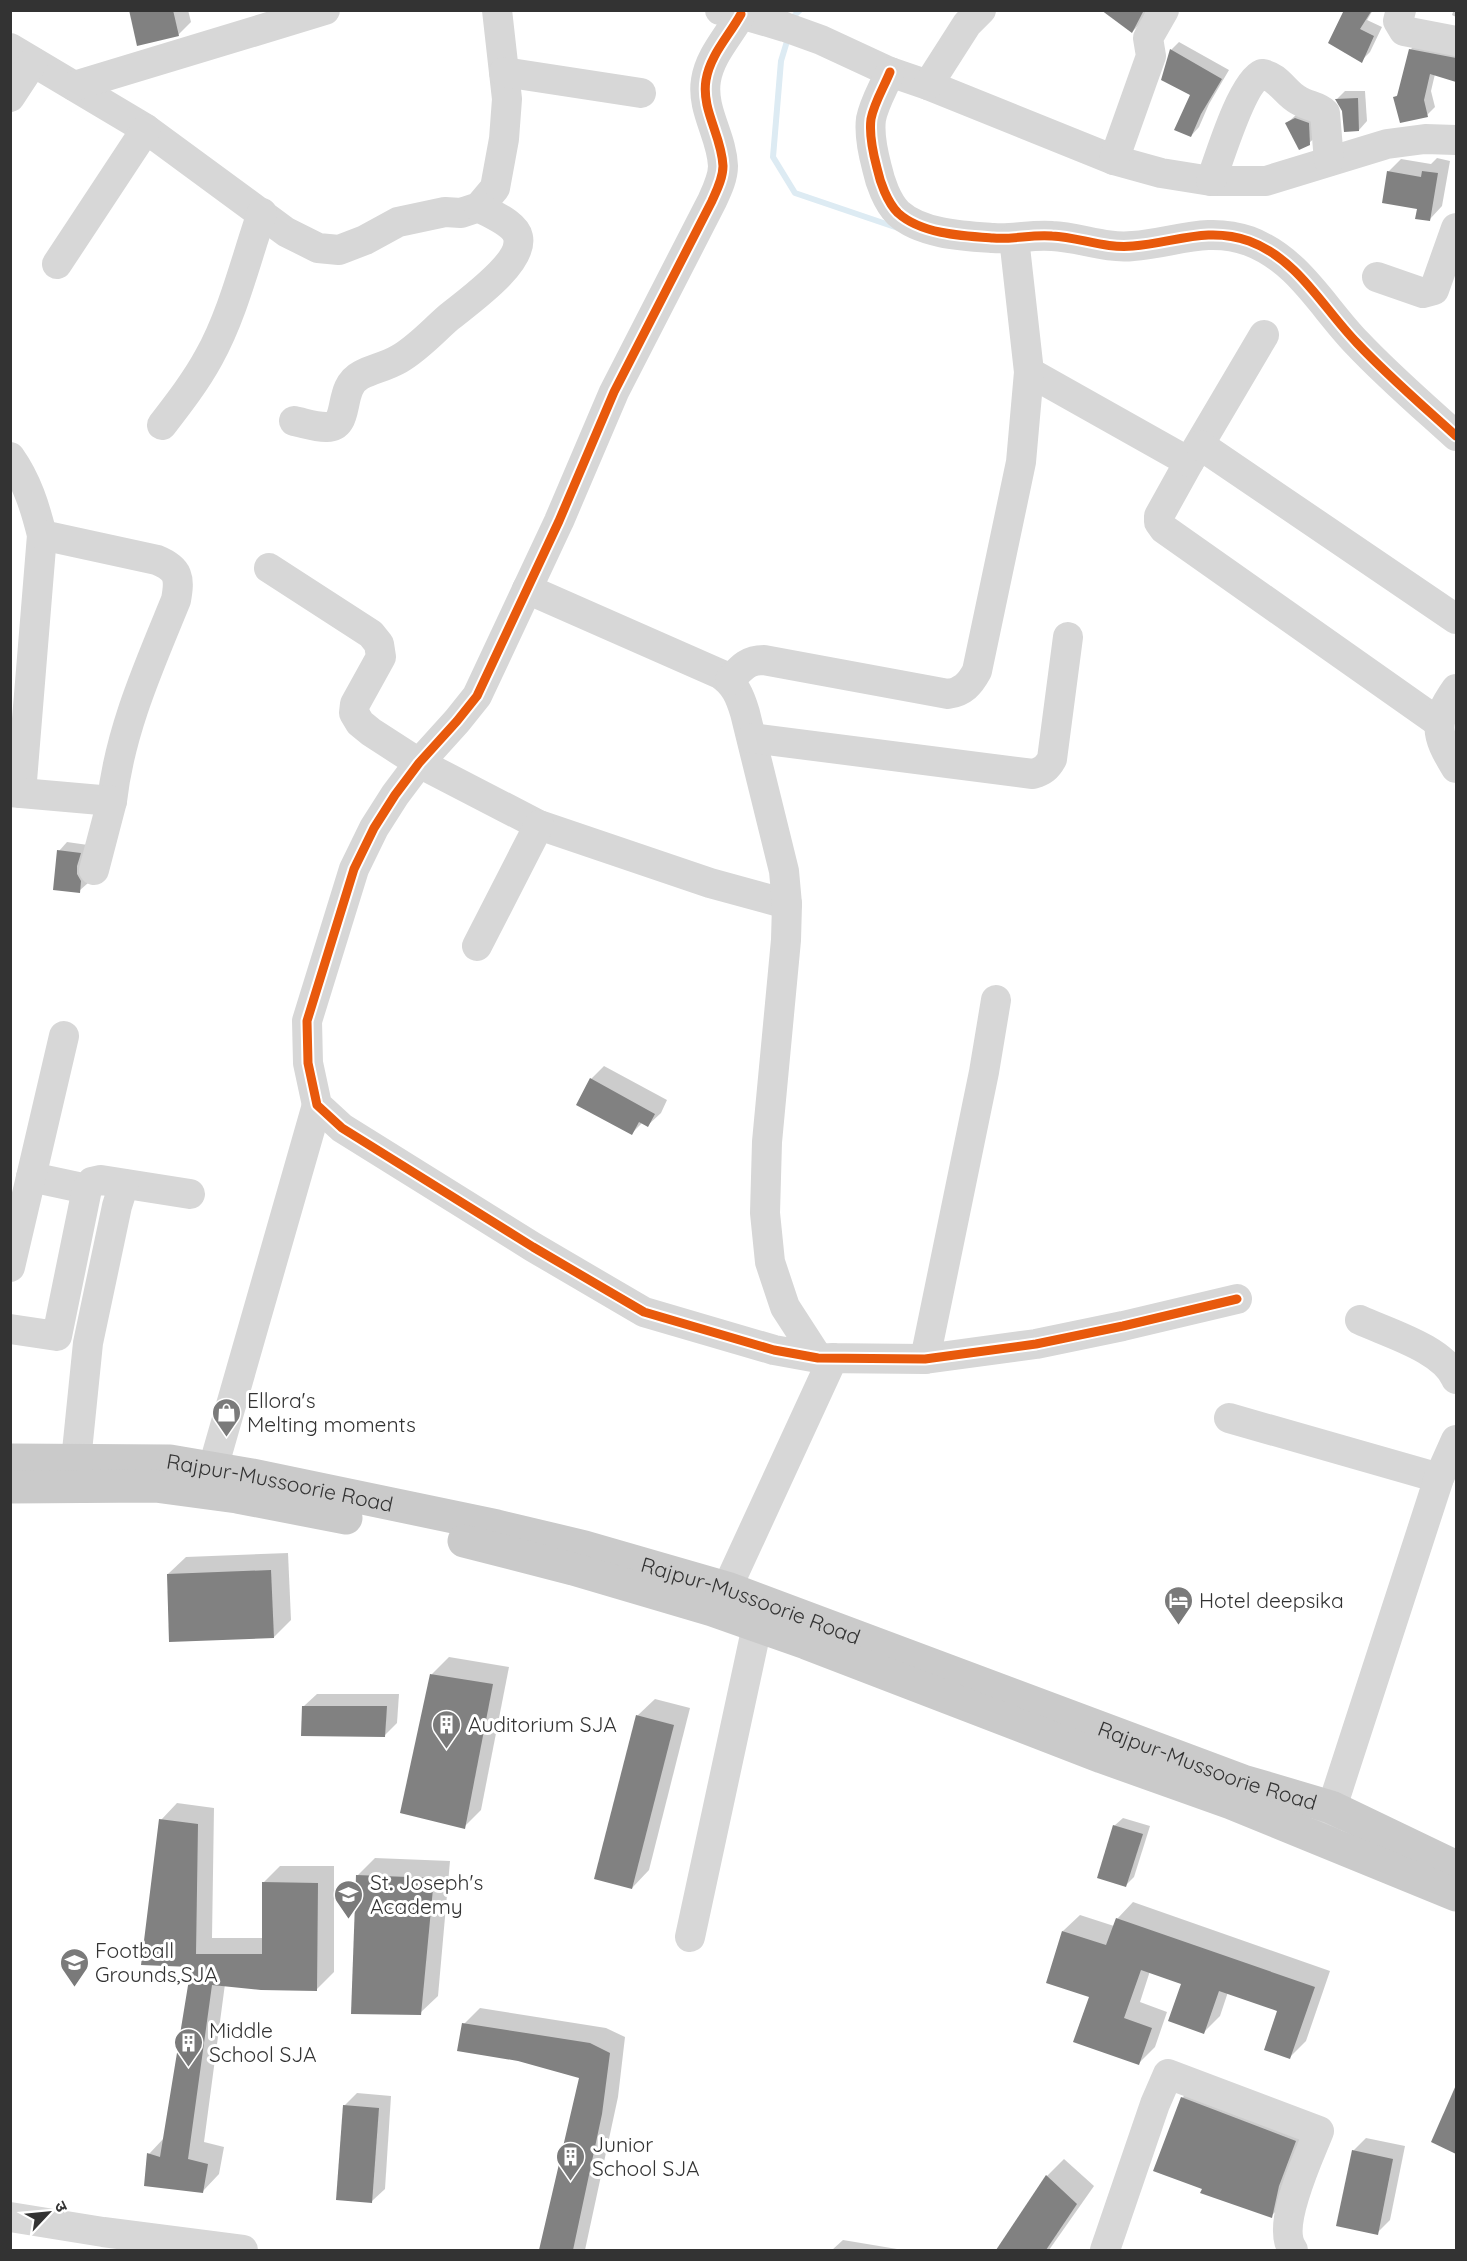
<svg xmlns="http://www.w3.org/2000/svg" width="1467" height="2261" font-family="Quicksand,'Noto Sans Devanagari',sans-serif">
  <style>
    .shadow { fill: #0003 }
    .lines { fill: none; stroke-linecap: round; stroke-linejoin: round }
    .stream { stroke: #ddebf3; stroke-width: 6 }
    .building { fill: #818181 }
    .minor { stroke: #d7d7d7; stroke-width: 30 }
    .major { stroke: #cacaca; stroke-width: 33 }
    .cycleway-casing { stroke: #fff; stroke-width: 13 }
    .cycleway { stroke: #e8590c; stroke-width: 9 }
    .labels { text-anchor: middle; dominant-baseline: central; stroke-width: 6; stroke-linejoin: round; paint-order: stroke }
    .poi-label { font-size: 21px; fill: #333; stroke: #fff; text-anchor: start }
    .street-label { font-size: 21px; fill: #333; stroke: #fff }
  </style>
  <rect width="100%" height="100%" fill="#fff"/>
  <g class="shadow">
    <path d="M 131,10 L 188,10 L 191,22 L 178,35 Z"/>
    <path d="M 1108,10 L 1147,10 L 1140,24 L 1132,32 Z"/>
    <path d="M 1345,10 L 1373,10 L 1367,20 L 1382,27 L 1370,52 L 1361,61 Z"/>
    <path d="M 1446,10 L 1456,10 L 1456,17 L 1452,15 L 1453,12 Z"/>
    <path d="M 1179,42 L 1229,70 L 1209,104 L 1199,127 L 1191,136 L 1192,95 L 1171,50 Z"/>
    <path d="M 1418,42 L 1456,49 L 1456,80 L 1435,74 L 1431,91 L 1435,107 L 1427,115 L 1395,97 L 1400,93 L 1410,50 Z"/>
    <path d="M 1345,91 L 1365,91 L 1367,121 L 1359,130 L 1337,99 Z"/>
    <path d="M 1296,115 L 1316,115 L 1318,135 L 1309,143 L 1287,123 Z"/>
    <path d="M 1437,158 L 1450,161 L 1442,206 L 1430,219 L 1388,172 L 1401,159 L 1431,164 Z"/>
    <path d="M 67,842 L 88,845 L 88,883 L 79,891 L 59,851 Z"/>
    <path d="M 604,1066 L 667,1100 L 661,1113 L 648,1125 L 642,1123 L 632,1133 L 591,1079 Z"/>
    <path d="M 288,1553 L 291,1620 L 274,1637 L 168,1574 L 186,1557 Z"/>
    <path d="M 449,1657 L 509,1667 L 481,1810 L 464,1827 L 432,1674 Z"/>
    <path d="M 317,1694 L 399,1694 L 397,1723 L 384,1736 L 304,1706 Z"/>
    <path d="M 655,1699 L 690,1708 L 649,1870 L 632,1888 L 637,1716 Z"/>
    <path d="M 177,1803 L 214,1808 L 212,1938 L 263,1938 L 263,1883 L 280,1866 L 334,1866 L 334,1972 L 317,1989 L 225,1984 L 204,2142 L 224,2147 L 219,2174 L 203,2191 L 149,2154 L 164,2138 L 192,1965 L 161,1820 Z"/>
    <path d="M 1123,1818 L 1150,1826 L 1134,1877 L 1126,1885 L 1114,1826 Z"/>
    <path d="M 375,1858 L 450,1861 L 438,1996 L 420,2013 L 358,1875 Z"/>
    <path d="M 1133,1902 L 1330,1971 L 1306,2041 L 1290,2057 L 1279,2010 L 1228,1992 L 1220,2016 L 1204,2032 L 1183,1983 L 1150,1971 L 1140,2002 L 1167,2012 L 1155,2047 L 1139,2063 L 1090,1996 L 1063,1931 L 1080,1915 L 1114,1926 L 1117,1919 Z"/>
    <path d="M 480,2008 L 606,2028 L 625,2037 L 618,2097 L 585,2250 L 541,2250 L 581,2077 L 464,2024 Z"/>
    <path d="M 1195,2085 L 1308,2128 L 1284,2204 L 1271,2216 L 1204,2188 L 1182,2098 Z"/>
    <path d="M 1456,2089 L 1456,2153 L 1433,2141 Z"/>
    <path d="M 357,2093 L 391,2096 L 385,2189 L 372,2201 L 344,2106 Z"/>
    <path d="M 1366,2138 L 1405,2146 L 1390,2220 L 1377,2233 L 1353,2151 Z"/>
    <path d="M 1064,2159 L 1094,2186 L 1049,2250 L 998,2250 L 1047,2176 Z"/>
    <path d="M 843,2240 L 903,2250 L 832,2250 Z"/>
  </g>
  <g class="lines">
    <g class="stream">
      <path d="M 793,22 L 795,15 L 800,10"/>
      <path d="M 788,38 L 781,61 L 773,157 L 795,193 L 898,228"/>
    </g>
  </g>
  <g class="building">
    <path d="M 129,10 L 173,10 L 179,36 L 137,46 Z"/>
    <path d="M 1101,10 L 1144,10 L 1132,33 Z"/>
    <path d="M 1344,10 L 1372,10 L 1360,29 L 1374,36 L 1362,63 L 1328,43 Z"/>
    <path d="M 1170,49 L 1222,79 L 1201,114 L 1191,137 L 1174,130 L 1190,95 L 1161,80 Z"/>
    <path d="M 1409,49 L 1456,58 L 1456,82 L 1430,74 L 1424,100 L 1428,117 L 1400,123 L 1393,97 L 1397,96 Z"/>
    <path d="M 1358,98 L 1359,131 L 1344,132 L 1342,111 L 1335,99 Z"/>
    <path d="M 1295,118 L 1309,123 L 1310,145 L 1299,150 L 1285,123 Z"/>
    <path d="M 1387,171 L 1421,177 L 1422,171 L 1438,173 L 1430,221 L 1415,219 L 1417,209 L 1382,203 Z"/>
    <path d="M 57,850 L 81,853 L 77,866 L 77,874 L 81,881 L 80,893 L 53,890 Z"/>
    <path d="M 590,1078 L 655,1114 L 648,1127 L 639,1122 L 632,1135 L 576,1105 Z"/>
    <path d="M 271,1570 L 274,1638 L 169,1642 L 167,1574 Z"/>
    <path d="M 430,1674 L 493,1684 L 465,1829 L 400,1813 Z"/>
    <path d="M 302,1706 L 387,1706 L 385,1737 L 301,1736 Z"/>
    <path d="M 636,1715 L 674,1725 L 632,1889 L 594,1879 Z"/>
    <path d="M 159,1819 L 198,1824 L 196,1954 L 262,1954 L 262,1882 L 318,1883 L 317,1991 L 261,1990 L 212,1985 L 188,2159 L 208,2164 L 203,2193 L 144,2186 L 147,2153 L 160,2157 L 191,1967 L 141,1965 Z"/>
    <path d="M 1113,1825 L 1143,1834 L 1126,1887 L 1097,1878 Z"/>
    <path d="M 356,1875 L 434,1878 L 421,2015 L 351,2014 Z"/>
    <path d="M 1116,1918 L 1315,1987 L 1290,2059 L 1264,2050 L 1277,2011 L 1219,1991 L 1204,2034 L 1168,2021 L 1181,1984 L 1141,1970 L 1124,2018 L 1152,2028 L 1139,2065 L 1073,2042 L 1089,1997 L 1046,1983 L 1062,1931 L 1106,1945 Z"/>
    <path d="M 462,2023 L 590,2043 L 610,2053 L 602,2114 L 573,2250 L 539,2250 L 579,2078 L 518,2061 L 457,2051 Z"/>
    <path d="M 1456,2085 L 1456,2154 L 1431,2142 Z"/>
    <path d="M 1181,2097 L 1296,2141 L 1279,2186 L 1272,2218 L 1200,2193 L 1202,2189 L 1153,2171 Z"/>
    <path d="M 343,2105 L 379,2108 L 372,2203 L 336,2200 Z"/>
    <path d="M 1352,2150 L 1393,2159 L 1378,2235 L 1336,2226 Z"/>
    <path d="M 1046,2175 L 1077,2204 L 1046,2250 L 996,2250 Z"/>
  </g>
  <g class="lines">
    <g class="minor">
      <path d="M 720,10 L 741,14 L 785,27 L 821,40 L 890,72 L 928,85 L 1114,160 L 1161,173 L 1211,181 L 1266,181 L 1387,144 L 1425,139 L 1456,140"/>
      <path d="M 1401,10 L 1398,21 L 1404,31 L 1456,41"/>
      <path d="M 741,14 C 729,36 710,55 706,80 C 701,110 722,136 723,166 C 723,178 717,190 712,201 L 614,392 L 559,521 L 477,696 L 457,721 L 419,763 L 395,795 L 374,828 L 354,869 L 307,1021 L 308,1063 L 317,1105 L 342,1128 L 533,1247 L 644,1312 L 774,1350 L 818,1358 L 925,1359 L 1036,1344 L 1123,1326 L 1237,1299"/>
      <path d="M 10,48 L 146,129 L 286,232 L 318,248 L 339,250 L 365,240 L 398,222 L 445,212 L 461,213 L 479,207 L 495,188 L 504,139 L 507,99 L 497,10"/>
      <path d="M 504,72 L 641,93"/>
      <path d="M 890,72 C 884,87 874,103 871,119 C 869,134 873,153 877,168 C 880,182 887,202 898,213 C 921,234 963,236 993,238 C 1013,240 1032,234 1052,236 C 1079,237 1105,249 1133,246 C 1174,243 1207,226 1249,241 C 1298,259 1323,308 1357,343 C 1388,376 1423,406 1456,436"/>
      <path d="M 928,85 L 967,24 L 981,10"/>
      <path d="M 74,86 L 325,10"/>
      <path d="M 10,97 L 33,62"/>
      <path d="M 1114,160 L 1151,56 L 1148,38 L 1164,10"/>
      <path d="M 1211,181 C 1219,159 1242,82 1262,74 C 1278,76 1285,93 1298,100 C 1307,106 1318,106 1325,113 L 1329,161"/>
      <path d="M 57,264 L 146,129"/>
      <path d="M 1377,277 L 1423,293 L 1434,290 L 1456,228"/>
      <path d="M 1264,335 L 1189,462 L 1159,516 L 1159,522 L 1164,529 L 1438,722"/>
      <path d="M 1029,372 L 1189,462"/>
      <path d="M 294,421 C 304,423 315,427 326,427 C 352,428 336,388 361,375 C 373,369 387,366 399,359 C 418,348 432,332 448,318 C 466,303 524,263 518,237 C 515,223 490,214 479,207"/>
      <path d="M 162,425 C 179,403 196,381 209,357 C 233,314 246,259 262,213"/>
      <path d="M 1200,445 L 1456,619"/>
      <path d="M 10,457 C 27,481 35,507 42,535 L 21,793 L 10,792"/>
      <path d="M 42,535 L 157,560 C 179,569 180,578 176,600 C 149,666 120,730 112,801"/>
      <path d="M 269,568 L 371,634 L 379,644 L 381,657 L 355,704 L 354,713 L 360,723 L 371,732 L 419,763 L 539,825 L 710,883 L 787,904"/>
      <path d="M 527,589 L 720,674 C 735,684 740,696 745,713 L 784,871 L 787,904 L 786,940 L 767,1142 L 765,1213 L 770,1262 L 785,1307 L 818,1358"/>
      <path d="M 730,680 C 741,668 747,660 764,660 L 948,694 C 963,692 970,684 977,671 L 1021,462 L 1029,372 L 1014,238"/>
      <path d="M 1456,689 C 1433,722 1435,734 1456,768"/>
      <path d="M 752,738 L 1033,774 C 1043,771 1047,768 1052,759 L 1068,637"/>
      <path d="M 21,793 L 112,801 L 94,870"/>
      <path d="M 477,946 L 539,825"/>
      <path d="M 31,1177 L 87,1189"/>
      <path d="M 10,1267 L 64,1036"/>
      <path d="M 1360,1320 C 1388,1333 1444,1349 1456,1379"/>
      <path d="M 10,1329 L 57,1336 L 87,1189 L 92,1182 L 101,1180 L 190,1194"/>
      <path d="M 925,1359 L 984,1072 L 996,1000"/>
      <path d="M 1229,1418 L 1439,1478"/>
      <path d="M 76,1461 L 88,1343 L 117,1206 L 124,1184"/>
      <path d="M 213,1468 L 317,1105"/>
      <path d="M 727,1588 L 833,1358"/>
      <path d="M 1322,1838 L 1439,1478 L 1456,1440"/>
      <path d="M 690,1937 L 757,1626"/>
      <path d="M 10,2217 L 103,2232 L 243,2250"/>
      <path d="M 1105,2250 L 1155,2104 L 1168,2074 L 1319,2131 C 1309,2157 1275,2226 1293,2250"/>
    </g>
    <g class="major">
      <path id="s1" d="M 10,1460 L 170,1461 L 252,1475 L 497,1526 L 585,1547 L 727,1588 L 1243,1781 L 1331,1807 L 1456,1867"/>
      <path d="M 10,1487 L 155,1486 L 237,1497 L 346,1518"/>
      <path d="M 464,1541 L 573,1569 L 712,1610 L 806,1643 L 1102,1757 L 1231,1803 L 1456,1895"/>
    </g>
    <defs>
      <g id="cycleway">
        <path d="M 741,14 C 729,36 710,55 706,80 C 701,110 722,136 723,166 C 723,178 717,190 712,201 L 614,392 L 559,521 L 477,696 L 457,721 L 419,763 L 395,795 L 374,828 L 354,869 L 307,1021 L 308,1063 L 317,1105 L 342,1128 L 533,1247 L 644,1312 L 774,1350 L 818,1358 L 925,1359 L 1036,1344 L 1123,1326 L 1237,1299"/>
        <path d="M 890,72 C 884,87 874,103 871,119 C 869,134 873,153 877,168 C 880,182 887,202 898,213 C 921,234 963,236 993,238 C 1013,240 1032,234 1052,236 C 1079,237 1105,249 1133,246 C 1174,243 1207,226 1249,241 C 1298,259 1323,308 1357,343 C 1388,376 1423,406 1456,436"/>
      </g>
    </defs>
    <use href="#cycleway" class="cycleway-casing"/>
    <use href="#cycleway" class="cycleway"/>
  </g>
  <defs>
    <symbol id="shop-pin" viewBox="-11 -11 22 30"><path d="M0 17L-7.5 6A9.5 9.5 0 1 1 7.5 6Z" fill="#7a7a7a" stroke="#fff"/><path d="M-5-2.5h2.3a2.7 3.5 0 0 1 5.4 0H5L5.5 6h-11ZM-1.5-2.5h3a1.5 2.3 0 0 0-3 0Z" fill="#fff"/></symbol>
    <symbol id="hotel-pin" viewBox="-11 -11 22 30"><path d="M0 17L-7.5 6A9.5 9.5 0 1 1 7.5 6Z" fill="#7a7a7a" stroke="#fff"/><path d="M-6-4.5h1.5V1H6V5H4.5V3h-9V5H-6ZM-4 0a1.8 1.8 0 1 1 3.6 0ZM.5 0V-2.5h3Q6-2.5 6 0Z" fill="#fff"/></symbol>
    <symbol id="building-pin" viewBox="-11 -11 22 30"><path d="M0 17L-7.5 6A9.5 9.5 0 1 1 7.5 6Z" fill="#7a7a7a" stroke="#fff"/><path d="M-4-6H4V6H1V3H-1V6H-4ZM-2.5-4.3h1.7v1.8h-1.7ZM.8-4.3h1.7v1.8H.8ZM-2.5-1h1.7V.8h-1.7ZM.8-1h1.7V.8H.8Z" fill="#fff"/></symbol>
    <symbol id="school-pin" viewBox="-11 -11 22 30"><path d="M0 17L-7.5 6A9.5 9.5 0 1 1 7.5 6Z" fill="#7a7a7a" stroke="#fff"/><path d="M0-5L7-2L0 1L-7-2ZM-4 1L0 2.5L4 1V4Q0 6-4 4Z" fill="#fff"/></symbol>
  </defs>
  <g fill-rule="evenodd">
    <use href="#shop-pin" x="210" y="1396" width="33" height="45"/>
    <use href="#hotel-pin" x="1162" y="1584" width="33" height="45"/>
    <use href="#building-pin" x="430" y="1708" width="33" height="45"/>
    <use href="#school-pin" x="332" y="1878" width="33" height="45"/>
    <use href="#school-pin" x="58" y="1946" width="33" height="45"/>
    <use href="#building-pin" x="172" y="2026" width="33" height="45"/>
    <use href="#building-pin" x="554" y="2140" width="33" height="45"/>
  </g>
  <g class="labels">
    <g class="poi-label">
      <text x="247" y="1400">Ellora's<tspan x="247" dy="24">Melting moments</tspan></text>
      <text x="1199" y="1600">Hotel deepsika</text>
      <text x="468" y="1724">Auditorium SJA</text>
      <text x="370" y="1882">St. Joseph's<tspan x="370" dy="24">Academy</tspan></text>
      <text x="95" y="1950">Football<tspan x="95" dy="24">Grounds,SJA</tspan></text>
      <text x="209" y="2030">Middle<tspan x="209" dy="24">School SJA</tspan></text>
      <text x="592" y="2144">Junior<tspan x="592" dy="24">School SJA</tspan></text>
    </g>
    <g class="street-label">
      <text stroke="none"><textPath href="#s1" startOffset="272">Rajpur-Mussoorie Road</textPath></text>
      <text stroke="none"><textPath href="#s1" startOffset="758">Rajpur-Mussoorie Road</textPath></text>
      <text stroke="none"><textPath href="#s1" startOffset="1244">Rajpur-Mussoorie Road</textPath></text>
    </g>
  </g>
  <rect width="1467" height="2261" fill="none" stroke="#333333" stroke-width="24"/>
  <g transform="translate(48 2213) rotate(64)" stroke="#ffffff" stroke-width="4.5" paint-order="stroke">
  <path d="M0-4.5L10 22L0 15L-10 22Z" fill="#333333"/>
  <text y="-9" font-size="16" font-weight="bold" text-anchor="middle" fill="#333333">उ</text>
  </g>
</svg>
